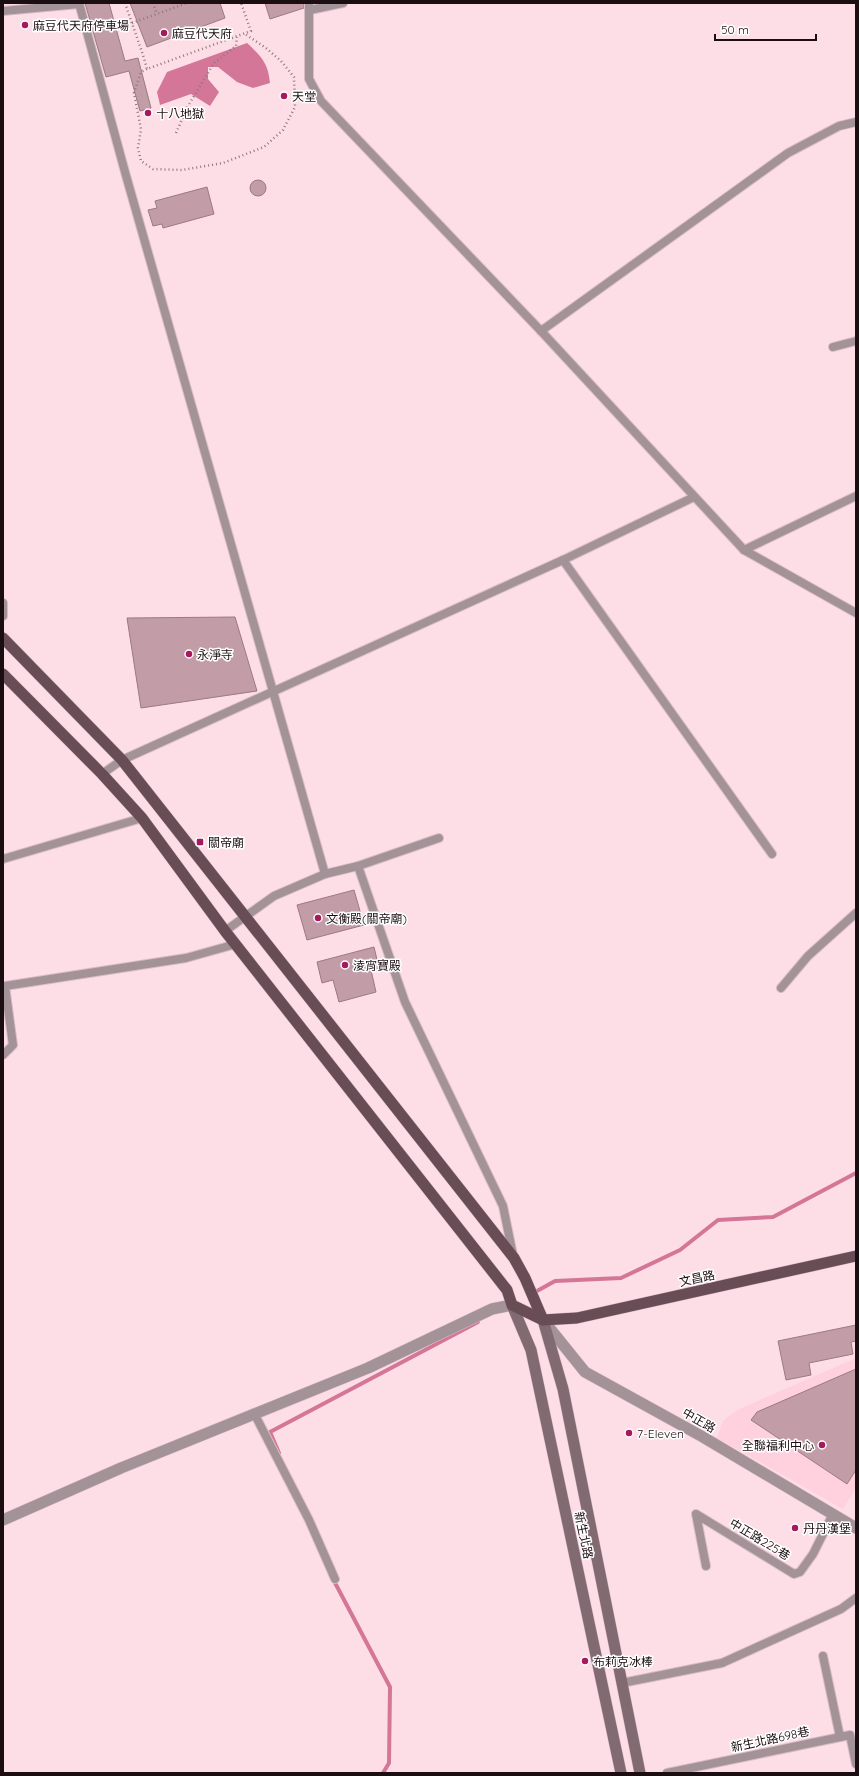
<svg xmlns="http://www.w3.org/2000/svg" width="859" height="1776" font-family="Quicksand,'Noto Sans TC',sans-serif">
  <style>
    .built { fill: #ffd0de }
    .water { fill: #d47697 }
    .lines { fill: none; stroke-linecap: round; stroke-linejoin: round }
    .stream { stroke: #d47697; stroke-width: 4 }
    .building { fill: #c29da8; stroke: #9c7983 }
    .service-casing { stroke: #d9bdc5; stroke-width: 10 }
    .minor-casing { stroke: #d9bdc5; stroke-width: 12 }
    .tertiary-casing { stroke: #d9bdc5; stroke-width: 12 }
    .secondary-casing { stroke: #d9bdc5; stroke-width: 12 }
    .primary-casing { stroke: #d9bdc5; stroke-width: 12 }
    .path { stroke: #8e787f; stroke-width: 2.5; stroke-dasharray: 1 3; stroke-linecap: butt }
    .service { stroke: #a39297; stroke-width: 8 }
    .minor { stroke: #a39297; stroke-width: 11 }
    .tertiary { stroke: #a39297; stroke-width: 11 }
    .secondary { stroke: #816a71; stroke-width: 11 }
    .primary { stroke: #694d56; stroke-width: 11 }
    .poi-dot { fill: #a61a5d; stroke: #fff; stroke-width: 1.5 }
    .labels { text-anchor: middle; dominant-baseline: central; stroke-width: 3; stroke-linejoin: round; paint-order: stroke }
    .poi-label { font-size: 12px; fill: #1a0e12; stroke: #fff; text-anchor: start }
    .street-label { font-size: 12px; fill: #1a0e12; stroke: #fff }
  </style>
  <rect width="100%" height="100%" fill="#fddee7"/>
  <path class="built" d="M 856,1358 L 856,1488 L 843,1509 L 717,1438 L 723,1421 L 737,1410 Z"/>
  <path class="water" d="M 247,43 C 262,57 268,63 270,83 L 253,88 L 237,82 L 218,67 L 208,67 L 208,79 L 219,92 L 210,106 L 191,94 L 160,105 L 157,92 L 167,72 Z"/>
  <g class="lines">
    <g class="stream">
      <path d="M 537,1291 L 555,1281 L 621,1278 L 680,1250 L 718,1220 L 773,1217 L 856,1173"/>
      <path d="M 279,1453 L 270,1432 L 478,1322"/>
      <path d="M 333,1579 L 390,1687 L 389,1763 L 383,1773"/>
    </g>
  </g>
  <g class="building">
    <path d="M 85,3 L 109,3 L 125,61 L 138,58 L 151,108 L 140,111 L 129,71 L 106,77 Z"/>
    <path d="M 130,3 L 220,3 L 225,18 L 147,47 Z"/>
    <path d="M 265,3 L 304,3 L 304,8 L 270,19 Z"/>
    <circle cx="258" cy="188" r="8"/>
    <path d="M 207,187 L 214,214 L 163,228 L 162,224 L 153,226 L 148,210 L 157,208 L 155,201 Z"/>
    <path d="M 235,617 L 257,691 L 141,708 L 127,618 Z"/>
    <path d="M 354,890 L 364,925 L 307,940 L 297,905 Z"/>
    <path d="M 374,947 L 379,968 L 371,970 L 376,992 L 339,1002 L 333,980 L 322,983 L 317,962 Z"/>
    <path d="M 856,1325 L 856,1341 L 851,1342 L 853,1354 L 809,1363 L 811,1375 L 786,1380 L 778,1341 Z"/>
    <path d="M 856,1369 L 856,1470 L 847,1484 L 751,1420 L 757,1412 Z"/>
  </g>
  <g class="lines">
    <defs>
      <g id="service">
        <path d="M 79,3 L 125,172 L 325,874"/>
        <path d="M 309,3 L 309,79 L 321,101 L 541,331 L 744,550 L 856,613"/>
        <path d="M 310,10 L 343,3"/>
        <path d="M 3,11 L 79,4"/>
        <path d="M 541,331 L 788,153 L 839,126 L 856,122"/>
        <path d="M 833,347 L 856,341"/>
        <path d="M 744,550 L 856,496"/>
        <path d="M 563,560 L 772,854"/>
        <path d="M 3,603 L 3,616"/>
        <path d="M 102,774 L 122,760 L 563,560 L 694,497"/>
        <path d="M 3,859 L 142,818"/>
        <path d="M 358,866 L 405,1002 L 503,1206 L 513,1255"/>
        <path d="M 225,931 L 274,896 L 325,874 L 358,866 L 439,838"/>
        <path d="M 781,988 L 808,956 L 856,913"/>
        <path d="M 3,1055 L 13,1045 L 5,986 L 186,958 L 236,944"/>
        <path d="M 254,1413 L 309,1520 L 335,1579"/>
        <path d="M 706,1566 L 696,1514 L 794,1574 L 800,1572 L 813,1554 L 833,1514"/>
        <path d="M 823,1656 L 840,1737"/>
        <path d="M 622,1683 L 722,1663 L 841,1609 L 856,1598"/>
        <path d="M 667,1773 L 850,1735 L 856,1764"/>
      </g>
      <path id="minor" d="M 543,1320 L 585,1372 L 703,1437 L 856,1528"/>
      <path id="tertiary" d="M 3,1520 L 121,1468 L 368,1368 L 492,1309 L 512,1305"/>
      <g id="secondary">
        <path d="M 512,1305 L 531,1350 L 621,1773"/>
        <path d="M 543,1320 L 563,1389 L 640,1773"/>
      </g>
      <g id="primary">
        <path d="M 3,638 L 122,760 L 514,1258 L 525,1278 L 543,1320"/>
        <path d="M 3,674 L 102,774 L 142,818 L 225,931 L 507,1290 L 512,1305 L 543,1320 L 577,1318 L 856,1256"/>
      </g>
    </defs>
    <use href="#service" class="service-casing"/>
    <use href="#minor" class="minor-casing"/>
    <use href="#tertiary" class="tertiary-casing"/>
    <use href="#secondary" class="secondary-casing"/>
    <use href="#primary" class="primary-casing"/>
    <g class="path">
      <path d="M 125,3 L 143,55 L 147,69 L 251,31 L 241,3"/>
      <path d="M 153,3 L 157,14"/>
      <path d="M 132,23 L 187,3"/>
      <path d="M 147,69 L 141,72 L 134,93 L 141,129 L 138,148 L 141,161 L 153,169 L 182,170 L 223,163 L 264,147 L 283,130 L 295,107 L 294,77 L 281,61 L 266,48 L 245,34"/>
      <path d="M 176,133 L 188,106 L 214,63 L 236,46 L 237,37"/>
    </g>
    <use href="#service" class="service"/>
    <use href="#minor" class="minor"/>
    <use href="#tertiary" class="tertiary"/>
    <use href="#secondary" class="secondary"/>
    <use href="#primary" class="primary"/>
  </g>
  <g class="poi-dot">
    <circle cx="25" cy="25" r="4"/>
    <circle cx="164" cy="33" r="4"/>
    <circle cx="284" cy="96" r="4"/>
    <circle cx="148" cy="113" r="4"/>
    <circle cx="189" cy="654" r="4"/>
    <rect x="196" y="838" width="8" height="8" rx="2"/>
    <circle cx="318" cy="918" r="4"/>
    <circle cx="345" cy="965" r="4"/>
    <circle cx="629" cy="1433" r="4"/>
    <circle cx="822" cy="1445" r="4"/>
    <circle cx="795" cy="1528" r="4"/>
    <circle cx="585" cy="1661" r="4"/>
  </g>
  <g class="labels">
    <g class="poi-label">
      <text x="33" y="25">麻豆代天府停車場</text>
      <text x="172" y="33">麻豆代天府</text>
      <text x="292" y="96">天堂</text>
      <text x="156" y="113">十八地獄</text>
      <text x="197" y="654">永淨寺</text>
      <text x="208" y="842">關帝廟</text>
      <text x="326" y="918">文衡殿(關帝廟)</text>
      <text x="353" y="965">淩宵寶殿</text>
      <text x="637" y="1433">7-Eleven</text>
      <text x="814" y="1445" text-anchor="end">全聯福利中心</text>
      <text x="803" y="1528">丹丹漢堡</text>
      <text x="593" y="1661">布莉克冰棒</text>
    </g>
    <g class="street-label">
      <text transform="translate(697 1278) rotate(-12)">文昌路</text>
      <text transform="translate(699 1420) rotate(30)">中正路</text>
      <text transform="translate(584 1535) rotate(78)">新生北路</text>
      <text transform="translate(760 1539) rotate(31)">中正路225巷</text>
      <text transform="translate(770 1739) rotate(-12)">新生北路698巷</text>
    </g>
  </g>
  <rect width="859" height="1776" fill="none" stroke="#1a0e12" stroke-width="8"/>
  <path d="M715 34v6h101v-6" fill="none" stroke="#1a0e12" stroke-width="2"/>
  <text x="721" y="34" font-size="12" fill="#1a0e12" stroke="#ffffff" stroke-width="3" paint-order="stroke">50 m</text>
</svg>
